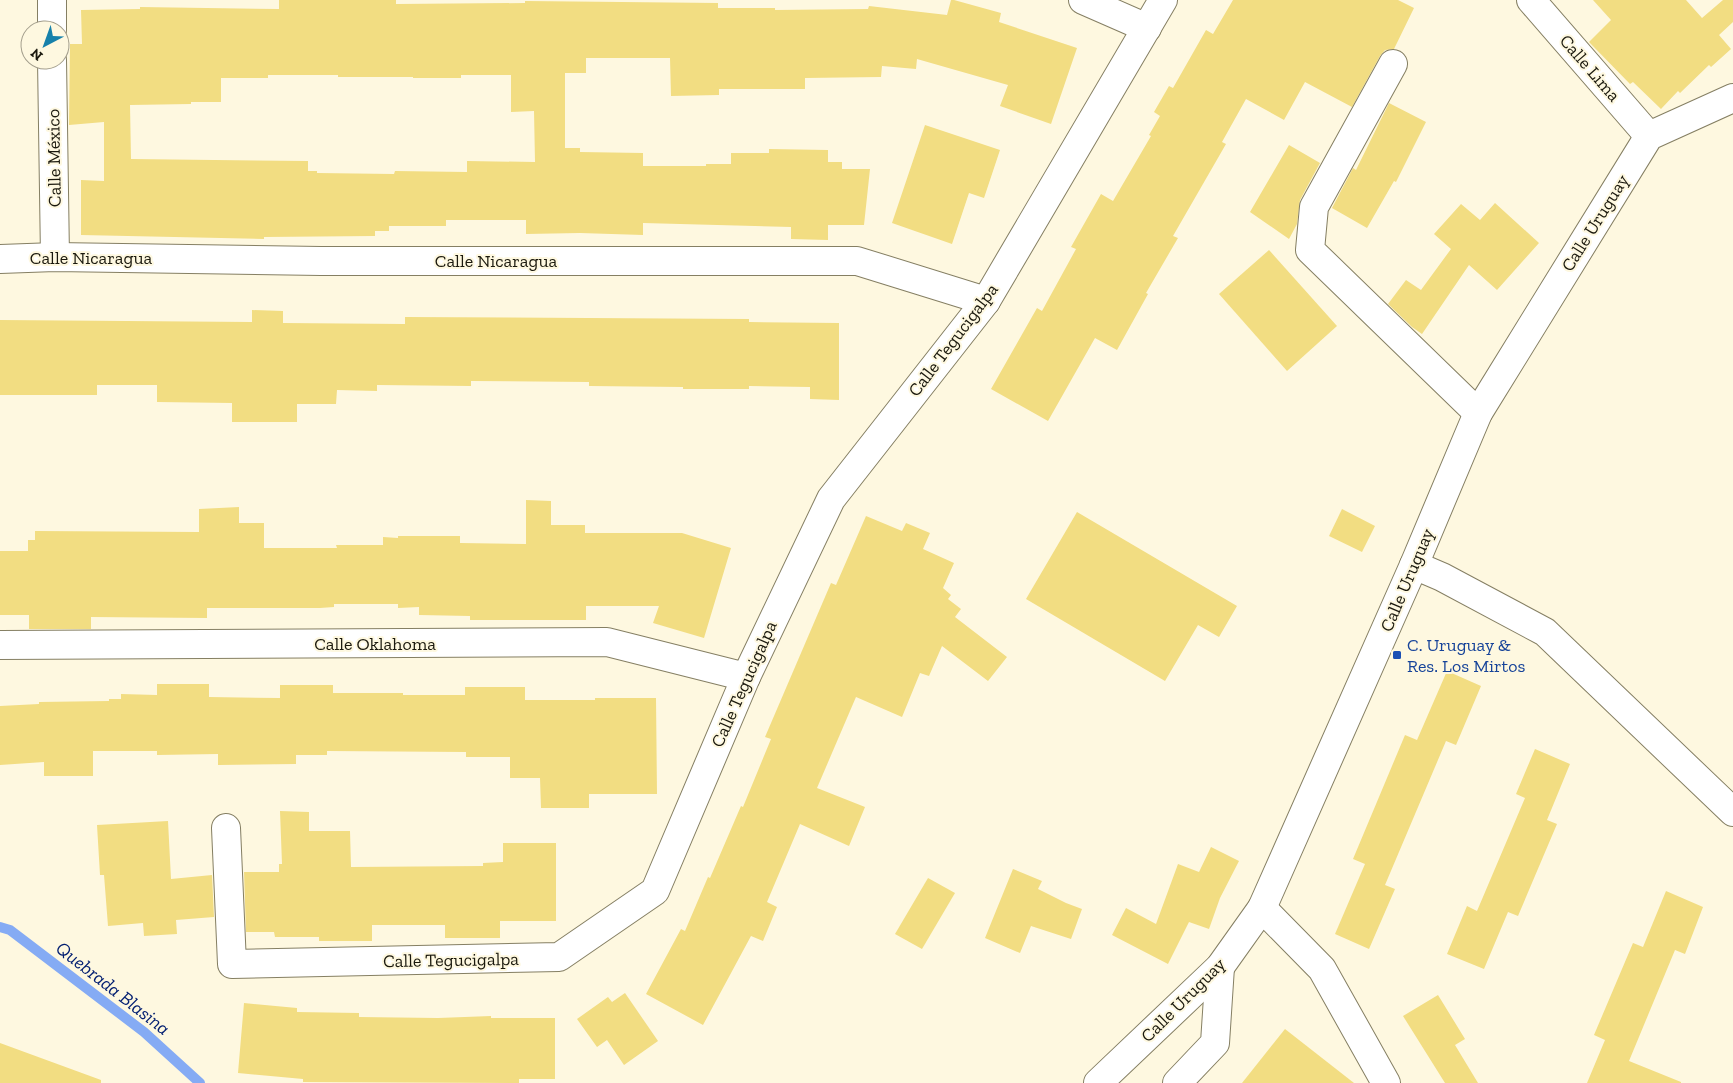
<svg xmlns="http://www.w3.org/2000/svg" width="1733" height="1083" font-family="'Zilla Slab',serif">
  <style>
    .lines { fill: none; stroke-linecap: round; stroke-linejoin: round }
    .stream { stroke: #85abf4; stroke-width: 10 }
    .building { fill: #f2dd82; fill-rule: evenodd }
    .minor-casing { stroke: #857f63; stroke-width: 30 }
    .minor { stroke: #fff; stroke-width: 28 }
    .transit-dot { fill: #1a4fb4; stroke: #fef8e0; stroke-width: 2 }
    .labels { text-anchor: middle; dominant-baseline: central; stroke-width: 4; stroke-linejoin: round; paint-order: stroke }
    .street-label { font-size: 18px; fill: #1a180d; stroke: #fef8e0 }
    .transit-label { font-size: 18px; fill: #164399; stroke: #fef8e0; text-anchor: start }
    .water-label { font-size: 19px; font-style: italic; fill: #001d70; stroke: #fef8e0 }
  </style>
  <rect width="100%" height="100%" fill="#fef8e0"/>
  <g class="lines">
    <path class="stream" d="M 0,927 L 10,930 L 144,1032 L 200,1083"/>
  </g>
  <g class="building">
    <path d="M 279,0 L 396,0 L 396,4 L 525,3 L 525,1 L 718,3 L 718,8 L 775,8 L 775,10 L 868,9 L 869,6 L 947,15 L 951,0 L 954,0 L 1001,13 L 999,22 L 1077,48 L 1051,124 L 1000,106 L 1008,85 L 917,59 L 916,69 L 882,66 L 881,77 L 805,78 L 805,89 L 719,89 L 719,95 L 671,96 L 670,58 L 586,58 L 586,73 L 565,73 L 565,148 L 580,148 L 580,152 L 643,153 L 643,166 L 706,166 L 706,164 L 731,164 L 731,153 L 769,153 L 769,149 L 828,150 L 828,162 L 842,162 L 842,169 L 870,169 L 864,225 L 828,225 L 828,240 L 791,239 L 791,227 L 643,223 L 643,235 L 580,233 L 526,234 L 526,220 L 446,220 L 446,226 L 389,226 L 389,231 L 375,231 L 375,236 L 264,237 L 264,239 L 81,235 L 81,180 L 104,181 L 104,122 L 69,125 L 70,44 L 82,44 L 81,10 L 140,9 L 140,7 L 279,9 ZM 268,75 L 338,75 L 338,77 L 413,77 L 413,78 L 461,78 L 461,75 L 511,75 L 511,112 L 534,111 L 535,162 L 467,161 L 467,172 L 395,171 L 394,174 L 317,173 L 317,171 L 308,171 L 308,161 L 131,159 L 130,105 L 191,104 L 191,102 L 221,102 L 221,78 L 268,78 Z"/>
    <path d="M 1233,0 L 1398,0 L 1414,8 L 1394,49 L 1385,50 L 1380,56 L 1352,107 L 1305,82 L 1284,120 L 1246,99 L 1222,142 L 1226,144 L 1173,236 L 1178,238 L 1146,293 L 1148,294 L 1117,350 L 1095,338 L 1048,421 L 991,389 L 1037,308 L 1042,311 L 1076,249 L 1071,247 L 1101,194 L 1113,201 L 1151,136 L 1149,135 L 1160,116 L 1154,112 L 1169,86 L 1173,88 L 1206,30 L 1213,34 Z"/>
    <path d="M 1593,0 L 1686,0 L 1702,18 L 1723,0 L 1733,0 L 1733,22 L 1719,35 L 1731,49 L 1711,67 L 1709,65 L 1680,93 L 1678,91 L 1661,109 L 1633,82 L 1630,84 L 1589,42 L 1611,20 Z"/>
    <path d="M 1389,103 L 1426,122 L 1396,182 L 1394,181 L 1367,228 L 1332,208 L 1353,168 L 1356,170 Z"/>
    <path d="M 925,125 L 1000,150 L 984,198 L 969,193 L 952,244 L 892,223 Z"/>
    <path d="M 1289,145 L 1320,163 L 1300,200 L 1297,224 L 1289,239 L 1250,212 Z"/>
    <path d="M 1495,203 L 1539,243 L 1497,290 L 1469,265 L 1422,334 L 1412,327 L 1388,304 L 1406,280 L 1421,290 L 1451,249 L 1434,234 L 1461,204 L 1480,220 Z"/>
    <path d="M 1269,250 L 1337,326 L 1287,371 L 1219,294 Z"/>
    <path d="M 252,310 L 283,311 L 283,323 L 405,324 L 405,317 L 749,319 L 749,322 L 839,323 L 839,400 L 810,399 L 810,387 L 749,386 L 749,389 L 683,389 L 683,387 L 589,386 L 589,382 L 471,381 L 471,386 L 377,385 L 377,391 L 337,390 L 336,404 L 297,404 L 297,422 L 232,422 L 232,403 L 157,402 L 157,385 L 97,385 L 97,395 L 0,395 L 0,320 L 252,322 Z"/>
    <path d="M 526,500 L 551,501 L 551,525 L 585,525 L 585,533 L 682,533 L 731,548 L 704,638 L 653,623 L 659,606 L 586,606 L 586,620 L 470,620 L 470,616 L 419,615 L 419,607 L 398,608 L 398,604 L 334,604 L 334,607 L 320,608 L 207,608 L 207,618 L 91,617 L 91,629 L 29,629 L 29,615 L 0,615 L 0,551 L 28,551 L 28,540 L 35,540 L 35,531 L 199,532 L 199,509 L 239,507 L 239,523 L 264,523 L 264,548 L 337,548 L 336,545 L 383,545 L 383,537 L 398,538 L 398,536 L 460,536 L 460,543 L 526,544 Z"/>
    <path d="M 1342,509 L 1375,526 L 1362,552 L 1329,536 Z"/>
    <path d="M 1077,512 L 1237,606 L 1219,637 L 1198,625 L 1165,681 L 1026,599 Z"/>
    <path d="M 866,516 L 902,531 L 906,523 L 930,533 L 923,549 L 954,563 L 943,588 L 951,595 L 948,599 L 961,609 L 955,617 L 1007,657 L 988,681 L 942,646 L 929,676 L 920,673 L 902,717 L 856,697 L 817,788 L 865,807 L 849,846 L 800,824 L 767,902 L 777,907 L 763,941 L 751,936 L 703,1025 L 646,994 L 681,929 L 685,931 L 708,877 L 710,878 L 741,806 L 743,807 L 771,739 L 765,737 L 831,583 L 836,585 Z"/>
    <path d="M 1447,671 L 1481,686 L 1456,745 L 1446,741 L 1385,885 L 1395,889 L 1369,949 L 1335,934 L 1365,864 L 1353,859 L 1405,735 L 1417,740 Z"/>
    <path d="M 157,684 L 209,684 L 209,697 L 280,698 L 280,685 L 333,685 L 333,693 L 403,693 L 403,695 L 465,695 L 465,687 L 525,687 L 525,700 L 595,700 L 595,698 L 656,698 L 657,794 L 589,794 L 589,808 L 541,808 L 540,778 L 510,778 L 510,757 L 466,757 L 466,752 L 327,751 L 327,755 L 296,755 L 296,764 L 218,765 L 218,754 L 157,755 L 157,751 L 93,751 L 93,776 L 44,776 L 44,762 L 0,765 L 0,706 L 39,704 L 39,702 L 109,701 L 109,699 L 121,699 L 121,694 L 157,695 Z"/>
    <path d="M 1535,749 L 1570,764 L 1547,820 L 1557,824 L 1518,916 L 1508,912 L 1484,969 L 1447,954 L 1467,906 L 1477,911 L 1525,798 L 1516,794 Z"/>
    <path d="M 280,811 L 309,812 L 309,831 L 350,831 L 351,867 L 483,866 L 483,863 L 503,862 L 503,843 L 556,843 L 556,921 L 500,921 L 500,938 L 445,938 L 445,925 L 372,925 L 372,941 L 319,941 L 319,937 L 275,937 L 274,932 L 246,932 L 244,872 L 279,872 L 279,864 L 282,864 Z"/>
    <path d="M 168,821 L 171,879 L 212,875 L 214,917 L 176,920 L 177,934 L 144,936 L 143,923 L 108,926 L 104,875 L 100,875 L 97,825 Z"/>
    <path d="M 1211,847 L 1239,861 L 1220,898 L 1209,929 L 1189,922 L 1168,964 L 1112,935 L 1126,908 L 1156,924 L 1178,864 L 1199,872 Z"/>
    <path d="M 1013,869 L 1042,881 L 1038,889 L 1066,903 L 1082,909 L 1071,939 L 1031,926 L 1020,953 L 985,938 Z"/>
    <path d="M 928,878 L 955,893 L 922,949 L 895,934 Z"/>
    <path d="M 1666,891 L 1703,907 L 1685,954 L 1675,950 L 1629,1061 L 1681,1082 L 1681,1083 L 1587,1083 L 1605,1040 L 1594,1035 L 1633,943 L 1643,947 Z"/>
    <path d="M 625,993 L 658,1041 L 624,1065 L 607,1040 L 597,1047 L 577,1019 L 608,997 L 612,1002 Z"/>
    <path d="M 1438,995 L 1465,1039 L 1455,1045 L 1478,1083 L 1445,1083 L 1403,1016 Z"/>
    <path d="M 244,1003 L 297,1008 L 297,1012 L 359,1013 L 359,1017 L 438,1018 L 491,1016 L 491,1018 L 555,1018 L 555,1079 L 519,1079 L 519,1083 L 303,1082 L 303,1079 L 238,1073 Z"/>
    <path d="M 1285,1029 L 1354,1083 L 1242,1083 Z"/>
    <path d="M 0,1043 L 101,1080 L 101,1083 L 0,1083 Z"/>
  </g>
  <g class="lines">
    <defs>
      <g id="minor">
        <path d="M 1083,0 L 1147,28"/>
        <path d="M 1531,0 L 1649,136"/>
        <path d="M 52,30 L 52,0"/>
        <path d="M 52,60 L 55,257"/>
        <path d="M 1393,64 L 1314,207 L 1310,250 L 1478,413"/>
        <path d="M 0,259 L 55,257 L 321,261 L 857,261 L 986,301"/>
        <path d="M 1414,565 L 1442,577 L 1545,632 L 1733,812"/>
        <path d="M 0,645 L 607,642 L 746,677"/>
        <path d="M 226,828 L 232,964 L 559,957 L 655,891 L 746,677 L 831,499 L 986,301 L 1163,0"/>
        <path d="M 1262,908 L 1322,969 L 1386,1083"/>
        <path d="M 1098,1083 L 1220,967 L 1262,908 L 1414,565 L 1478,413 L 1649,136 L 1733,98"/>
        <path d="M 1177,1083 L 1215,1043 L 1220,967"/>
      </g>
    </defs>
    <use href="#minor" class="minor-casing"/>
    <use href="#minor" class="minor"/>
  </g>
  <rect class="transit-dot" x="1392" y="650" width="10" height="10" rx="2.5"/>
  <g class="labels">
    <g class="street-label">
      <text transform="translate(1590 68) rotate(49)">Calle Lima</text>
      <text transform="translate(54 158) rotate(-91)">Calle México</text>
      <text transform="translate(1595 223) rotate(-58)">Calle Uruguay</text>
      <text x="91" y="258">Calle Nicaragua</text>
      <text x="496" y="261">Calle Nicaragua</text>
      <text transform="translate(953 340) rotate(-53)">Calle Tegucigalpa</text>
      <text transform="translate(1407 580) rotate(-67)">Calle Uruguay</text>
      <text x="375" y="644">Calle Oklahoma</text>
      <text transform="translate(744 684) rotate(-66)">Calle Tegucigalpa</text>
      <text transform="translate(451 960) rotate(-1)">Calle Tegucigalpa</text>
      <text transform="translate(1183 1000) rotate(-45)">Calle Uruguay</text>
    </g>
    <g class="transit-label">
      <text x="1407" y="645">C. Uruguay &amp;<tspan x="1407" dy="21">Res. Los Mirtos</tspan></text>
    </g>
    <g class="water-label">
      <text transform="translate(113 988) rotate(38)">Quebrada Blasina</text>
    </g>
  </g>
  <g transform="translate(45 45) rotate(221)"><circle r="24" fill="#fef8e0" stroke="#a39e8c"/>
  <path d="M0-4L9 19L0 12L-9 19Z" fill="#1781aa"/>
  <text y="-8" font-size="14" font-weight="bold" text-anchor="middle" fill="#1a180d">N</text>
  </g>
</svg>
